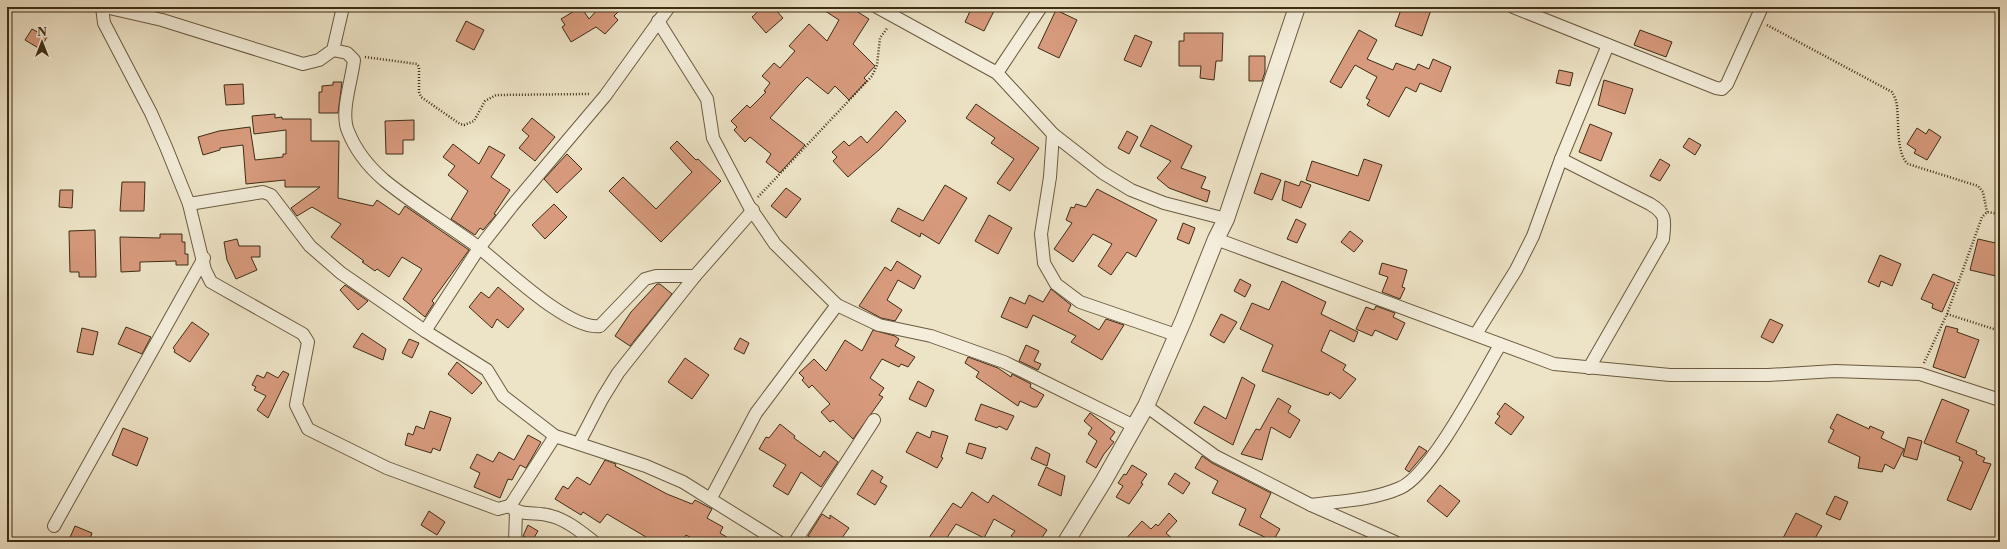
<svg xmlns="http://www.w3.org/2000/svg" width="2007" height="549" font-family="'Libre Caslon Text',serif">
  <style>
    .building { fill: #d79a7d; stroke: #3e2d14 }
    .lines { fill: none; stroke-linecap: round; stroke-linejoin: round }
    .minor-casing { stroke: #6a5a40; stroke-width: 14 }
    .tertiary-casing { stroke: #6a5a40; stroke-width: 18 }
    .path { stroke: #3e2d14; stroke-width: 2.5; stroke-dasharray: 1 2; stroke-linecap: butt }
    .minor { stroke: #f3edda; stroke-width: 12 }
    .tertiary { stroke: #f3edda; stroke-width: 16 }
  </style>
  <rect width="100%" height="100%" fill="#ede3c6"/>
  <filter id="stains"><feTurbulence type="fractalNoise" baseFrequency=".005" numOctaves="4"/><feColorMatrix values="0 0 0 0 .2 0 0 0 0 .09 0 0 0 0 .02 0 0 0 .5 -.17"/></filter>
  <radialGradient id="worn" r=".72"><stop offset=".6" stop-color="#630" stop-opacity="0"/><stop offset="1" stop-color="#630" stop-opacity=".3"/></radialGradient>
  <g class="building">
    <path d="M 581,7 L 589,19 L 598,9 L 601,11 L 605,7 L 623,7 L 614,16 L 618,20 L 605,34 L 596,27 L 571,42 L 562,27 L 565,25 L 561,19 Z"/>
    <path d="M 763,7 L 773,7 L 783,18 L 766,33 L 752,17 Z"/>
    <path d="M 819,7 L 850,7 L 869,19 L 853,44 L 875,66 L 864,78 L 867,81 L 849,100 L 835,86 L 828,94 L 807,77 L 799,85 L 770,118 L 805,145 L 780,173 L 766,162 L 771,154 L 750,137 L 745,142 L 734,130 L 737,127 L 731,121 L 747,105 L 750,108 L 766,92 L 764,91 L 770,83 L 762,76 L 774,63 L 780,68 L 795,51 L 789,46 L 809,24 L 827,41 L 839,20 Z"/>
    <path d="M 972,7 L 996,7 L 984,31 L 965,22 Z"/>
    <path d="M 1402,7 L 1432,7 L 1422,36 L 1395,26 Z"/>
    <path d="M 1056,10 L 1077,20 L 1059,58 L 1038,48 Z"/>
    <path d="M 466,21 L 484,30 L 474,50 L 456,41 Z"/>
    <path d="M 32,29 L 47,37 L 40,49 L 25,40 Z"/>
    <path d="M 1359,30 L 1377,40 L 1367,59 L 1393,70 L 1396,63 L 1415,70 L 1418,64 L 1429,69 L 1433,59 L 1451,67 L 1441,92 L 1420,83 L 1416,92 L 1406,87 L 1389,117 L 1367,105 L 1370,100 L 1366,98 L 1377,77 L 1355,65 L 1341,88 L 1330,82 Z"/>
    <path d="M 1640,30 L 1672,42 L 1666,57 L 1634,45 Z"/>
    <path d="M 1184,33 L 1223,33 L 1222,61 L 1216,61 L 1214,80 L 1200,78 L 1201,66 L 1179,66 L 1179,41 L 1184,41 Z"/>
    <path d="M 1135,35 L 1152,42 L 1141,67 L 1124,60 Z"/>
    <path d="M 1249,56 L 1265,56 L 1265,72 L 1262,81 L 1249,81 Z"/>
    <path d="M 1559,70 L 1573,73 L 1570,86 L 1556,83 Z"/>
    <path d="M 1604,80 L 1633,89 L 1625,114 L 1598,105 Z"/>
    <path d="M 333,82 L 342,82 L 338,113 L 319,113 L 319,92 L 322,92 L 322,86 L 333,85 Z"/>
    <path d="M 243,84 L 244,104 L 226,105 L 224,85 Z"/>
    <path d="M 976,104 L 1039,148 L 1010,191 L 997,183 L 1014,159 L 991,143 L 995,138 L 966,118 Z"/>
    <path d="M 896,111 L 906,121 L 880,149 L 848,177 L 833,161 L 837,157 L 832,152 L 844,141 L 849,146 L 861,136 L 867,143 Z"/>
    <path d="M 275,114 L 275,118 L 282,117 L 282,119 L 311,119 L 311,141 L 339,141 L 338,198 L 373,206 L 377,200 L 399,215 L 405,206 L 469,250 L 432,301 L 434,303 L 425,317 L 403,299 L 422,269 L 402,257 L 389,277 L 377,269 L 375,271 L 362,262 L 364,261 L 331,237 L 341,224 L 312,207 L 297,216 L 291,208 L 320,187 L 285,187 L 285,180 L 246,184 L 243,145 L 220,148 L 220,150 L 203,155 L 198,137 L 219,131 L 250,127 L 255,160 L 283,157 L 283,154 L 286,154 L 286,130 L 254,134 L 252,116 Z"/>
    <path d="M 532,118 L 555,137 L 535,161 L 519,148 L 529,136 L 522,130 Z"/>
    <path d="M 414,120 L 414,140 L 403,140 L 403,154 L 386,154 L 385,121 Z"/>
    <path d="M 1590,124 L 1612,133 L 1601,161 L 1579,152 Z"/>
    <path d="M 1151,125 L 1192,146 L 1181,168 L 1206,177 L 1201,188 L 1210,191 L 1207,202 L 1169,188 L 1157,178 L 1171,161 L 1140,146 Z"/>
    <path d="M 1917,128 L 1926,134 L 1929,129 L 1941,137 L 1927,160 L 1914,153 L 1916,150 L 1907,144 Z"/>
    <path d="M 1127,131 L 1138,137 L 1129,154 L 1118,148 Z"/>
    <path d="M 1689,138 L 1701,145 L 1695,155 L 1683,147 Z"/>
    <path d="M 677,141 L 696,160 L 698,159 L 721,181 L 661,242 L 609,191 L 623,177 L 656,209 L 692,172 L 670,148 Z"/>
    <path d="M 453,144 L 479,164 L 489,146 L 505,155 L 491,177 L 510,190 L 494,214 L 496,215 L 483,230 L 480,228 L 475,235 L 451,219 L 468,191 L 448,175 L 455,166 L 443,157 Z"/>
    <path d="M 567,154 L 582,169 L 557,193 L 544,179 Z"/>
    <path d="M 1364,159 L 1382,165 L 1369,201 L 1306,180 L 1312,161 L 1358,176 Z"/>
    <path d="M 1660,159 L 1670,165 L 1660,181 L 1650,176 Z"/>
    <path d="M 1261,173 L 1281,180 L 1272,200 L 1254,193 Z"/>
    <path d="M 1285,181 L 1299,186 L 1301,181 L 1311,185 L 1301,208 L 1282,200 Z"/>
    <path d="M 122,182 L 145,182 L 144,211 L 120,211 Z"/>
    <path d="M 945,185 L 967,198 L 939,244 L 921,233 L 920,237 L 891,221 L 898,208 L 923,221 Z"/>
    <path d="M 786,188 L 801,199 L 786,218 L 771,206 Z"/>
    <path d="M 1097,189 L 1157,220 L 1136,257 L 1127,252 L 1111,275 L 1098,266 L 1112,244 L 1093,234 L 1073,262 L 1054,249 L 1072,223 L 1066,220 L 1071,207 L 1074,208 L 1076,204 L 1086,207 Z"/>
    <path d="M 60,190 L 73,190 L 72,208 L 59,207 Z"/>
    <path d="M 554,204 L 567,217 L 545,239 L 532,225 Z"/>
    <path d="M 989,215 L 1012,228 L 998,254 L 975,241 Z"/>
    <path d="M 1296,219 L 1306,224 L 1297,243 L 1287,239 Z"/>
    <path d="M 1183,223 L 1195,228 L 1189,244 L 1177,239 Z"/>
    <path d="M 95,230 L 96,277 L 79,277 L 79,272 L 70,272 L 69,231 Z"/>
    <path d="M 1350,231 L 1363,241 L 1354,252 L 1341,242 Z"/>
    <path d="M 160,234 L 182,234 L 182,242 L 185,242 L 185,254 L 188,254 L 188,265 L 176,265 L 176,261 L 140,262 L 140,271 L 121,272 L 120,237 L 160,238 Z"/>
    <path d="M 237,239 L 239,246 L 260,246 L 260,257 L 251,257 L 257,270 L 236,279 L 227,260 L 224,242 Z"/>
    <path d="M 1978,239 L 2000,244 L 2000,277 L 1970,270 Z"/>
    <path d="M 1880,255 L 1901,264 L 1892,286 L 1881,281 L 1879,287 L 1868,282 Z"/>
    <path d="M 897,261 L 921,276 L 914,289 L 898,280 L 887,300 L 902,310 L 895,321 L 881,318 L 859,306 L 885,267 L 891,271 Z"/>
    <path d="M 1382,263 L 1407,270 L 1402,287 L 1405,288 L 1400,299 L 1382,292 L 1388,277 L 1379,274 Z"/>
    <path d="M 1933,274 L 1955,283 L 1942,312 L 1932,308 L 1933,304 L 1921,299 Z"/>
    <path d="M 1240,279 L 1251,285 L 1245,297 L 1234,291 Z"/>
    <path d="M 1282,281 L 1326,302 L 1321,314 L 1358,332 L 1354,342 L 1330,330 L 1321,351 L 1346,365 L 1343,370 L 1356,379 L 1340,399 L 1330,392 L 1329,395 L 1327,395 L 1262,371 L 1273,345 L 1240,329 L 1252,303 L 1269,310 Z"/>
    <path d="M 657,284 L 660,284 L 672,294 L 630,346 L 615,336 L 631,312 Z"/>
    <path d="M 345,285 L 368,301 L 358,310 L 340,290 Z"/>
    <path d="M 498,287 L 524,309 L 508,328 L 497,319 L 492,328 L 469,307 L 481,292 L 489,298 Z"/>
    <path d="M 1051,289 L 1071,305 L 1068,311 L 1099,330 L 1106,319 L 1124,325 L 1102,360 L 1071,342 L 1076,336 L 1033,315 L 1027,328 L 1001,317 L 1010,297 L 1025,304 L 1029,295 L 1043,302 Z"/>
    <path d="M 1376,306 L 1395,313 L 1393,317 L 1405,323 L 1397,340 L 1375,330 L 1372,336 L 1356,329 L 1366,307 L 1374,310 Z"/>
    <path d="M 1221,314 L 1237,322 L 1224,343 L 1210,335 Z"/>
    <path d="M 1770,319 L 1783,325 L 1773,343 L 1761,337 Z"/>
    <path d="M 192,322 L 209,334 L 190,362 L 174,352 L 175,350 L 173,348 Z"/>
    <path d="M 1946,326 L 1958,329 L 1957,332 L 1979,340 L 1965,378 L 1933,367 Z"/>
    <path d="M 126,327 L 151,337 L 142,354 L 118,344 Z"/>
    <path d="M 82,328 L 98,332 L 93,355 L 77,352 Z"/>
    <path d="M 873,330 L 895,336 L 899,339 L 895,346 L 915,357 L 908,367 L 901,364 L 899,367 L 882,359 L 870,378 L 884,388 L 879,395 L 883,397 L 853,439 L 833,420 L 830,422 L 821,412 L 830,404 L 812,385 L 809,388 L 802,380 L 804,378 L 799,373 L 814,359 L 826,371 L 845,340 L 862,351 Z"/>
    <path d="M 362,333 L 386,349 L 383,360 L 353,347 Z"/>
    <path d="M 740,338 L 749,343 L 744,354 L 734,349 Z"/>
    <path d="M 409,339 L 419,343 L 412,358 L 402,353 Z"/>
    <path d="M 1026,345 L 1039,351 L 1034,361 L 1041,364 L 1038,370 L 1019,361 Z"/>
    <path d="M 968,357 L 998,368 L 1011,377 L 1012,374 L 1031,384 L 1030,387 L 1044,395 L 1037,407 L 1033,407 L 1020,401 L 1018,406 L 976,377 L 979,372 L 965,363 Z"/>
    <path d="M 685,358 L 709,375 L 692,399 L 668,382 Z"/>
    <path d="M 457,362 L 482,383 L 472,394 L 448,374 Z"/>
    <path d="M 283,371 L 289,374 L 268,418 L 257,410 L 266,396 L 254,390 L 256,387 L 252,385 L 257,375 L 264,378 L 267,372 L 278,378 Z"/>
    <path d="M 1242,377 L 1255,385 L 1233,445 L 1194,423 L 1204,406 L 1226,419 Z"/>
    <path d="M 918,381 L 934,390 L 926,407 L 909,399 Z"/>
    <path d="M 1278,398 L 1291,406 L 1288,412 L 1300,420 L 1290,438 L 1271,427 L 1262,460 L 1241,454 L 1256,429 L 1260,430 Z"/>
    <path d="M 1942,399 L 1969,410 L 1956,442 L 1977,451 L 1976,454 L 1985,458 L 1983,462 L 1991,464 L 1971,510 L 1947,500 L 1963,462 L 1959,460 L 1960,457 L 1924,443 Z"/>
    <path d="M 1505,403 L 1524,417 L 1511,435 L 1495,423 L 1500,416 L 1497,414 Z"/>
    <path d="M 981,404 L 1014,416 L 1007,430 L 999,426 L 997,428 L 975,420 Z"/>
    <path d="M 430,411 L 451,418 L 440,451 L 433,448 L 431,453 L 405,445 L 408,433 L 413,435 L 416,426 L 424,429 Z"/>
    <path d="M 1090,413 L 1115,432 L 1110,439 L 1114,442 L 1104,454 L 1096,468 L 1086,462 L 1097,441 L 1088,434 L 1092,428 L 1084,421 Z"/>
    <path d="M 1837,414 L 1869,429 L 1870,426 L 1884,432 L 1881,438 L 1904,449 L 1894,469 L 1885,464 L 1882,472 L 1858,468 L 1860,457 L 1828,442 L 1834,430 L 1830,428 Z"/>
    <path d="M 780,424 L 795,436 L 794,438 L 820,457 L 824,451 L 838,462 L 821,487 L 801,472 L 788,495 L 773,486 L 786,465 L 759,449 L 766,437 L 769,438 Z"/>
    <path d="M 123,428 L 148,438 L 137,466 L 112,455 Z"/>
    <path d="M 932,431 L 948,436 L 941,457 L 943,458 L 937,468 L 906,452 L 917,432 L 930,438 Z"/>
    <path d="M 528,435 L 541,442 L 526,468 L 520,465 L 512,480 L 508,479 L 500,498 L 474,487 L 480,473 L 470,468 L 477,454 L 493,462 L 499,452 L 514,460 Z"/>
    <path d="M 1908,437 L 1922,441 L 1917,460 L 1903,456 Z"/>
    <path d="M 969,443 L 986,448 L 982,459 L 966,453 Z"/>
    <path d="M 1419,446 L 1427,451 L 1409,472 L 1405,469 Z"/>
    <path d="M 1036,447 L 1050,454 L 1047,466 L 1031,459 Z"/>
    <path d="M 1202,456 L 1212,463 L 1271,493 L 1260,517 L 1280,529 L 1273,541 L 1239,525 L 1246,509 L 1212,493 L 1218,481 L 1195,468 Z"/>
    <path d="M 605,460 L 616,464 L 615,466 L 667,494 L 692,504 L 695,500 L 712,509 L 707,518 L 723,527 L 720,533 L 735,542 L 699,542 L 686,535 L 681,542 L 643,542 L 646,537 L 607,514 L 600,523 L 583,512 L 581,515 L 555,499 L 563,486 L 568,489 L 577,477 L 590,485 Z"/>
    <path d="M 1132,465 L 1147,474 L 1141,483 L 1143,484 L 1129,504 L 1116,497 L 1123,486 L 1118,483 L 1124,474 L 1126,475 Z"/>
    <path d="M 1046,467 L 1065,476 L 1061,496 L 1038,485 Z"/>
    <path d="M 872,470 L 883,477 L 880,482 L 887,486 L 875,505 L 857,494 Z"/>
    <path d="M 1175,473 L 1190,483 L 1183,494 L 1168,484 Z"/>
    <path d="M 1440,485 L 1460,501 L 1447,517 L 1427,501 Z"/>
    <path d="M 972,492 L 988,503 L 993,495 L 1047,530 L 1039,542 L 1019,542 L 1011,536 L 1015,531 L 994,519 L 984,538 L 956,524 L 944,542 L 926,542 L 953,503 L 961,508 Z"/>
    <path d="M 1835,496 L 1848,502 L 1840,520 L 1826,514 Z"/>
    <path d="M 429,511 L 445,522 L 437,535 L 421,525 Z"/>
    <path d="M 1169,513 L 1177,521 L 1166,533 L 1176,542 L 1123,542 L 1142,521 L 1151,529 L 1156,524 L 1158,526 Z"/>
    <path d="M 1796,513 L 1822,526 L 1813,542 L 1781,542 Z"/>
    <path d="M 822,514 L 830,519 L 830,515 L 849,528 L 839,542 L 807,542 L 810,537 L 808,536 Z"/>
    <path d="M 528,525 L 538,531 L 532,541 L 523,536 Z"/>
    <path d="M 75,526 L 92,533 L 89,542 L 68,542 Z"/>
  </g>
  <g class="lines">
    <defs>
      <g id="minor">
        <path d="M 102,7 L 104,23 L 151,113 L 166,147 L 189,204 L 205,270 L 211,282 L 303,334 L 308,342 L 296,405 L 308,429 L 387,468 L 498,509 L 509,506 L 512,503 L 555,436"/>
        <path d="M 105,7 L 162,20 L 303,64 L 319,60 L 333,50 L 343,7"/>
        <path d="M 877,7 L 997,73 L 1053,134 L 1103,173 L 1131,190 L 1164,203 L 1226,219"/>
        <path d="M 1513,7 L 1716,88 L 1722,89 L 1727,84 L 1762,7"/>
        <path d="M 658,21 L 707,99 L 713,138 L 749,206 L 775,244 L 837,305 L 879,325 L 931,336 L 1004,362 L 1134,426"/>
        <path d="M 333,50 L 347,53 L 354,60 C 352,80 340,112 348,131 C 355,149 369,167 384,180 C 413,204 447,224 478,247 C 503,266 569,331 600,326 L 645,279 L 656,276 L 695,276"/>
        <path d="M 997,73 L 1041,7"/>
        <path d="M 1053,134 L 1050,177 L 1041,234 L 1044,263 L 1056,284 L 1080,302 L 1176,335"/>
        <path d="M 1561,159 L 1650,204 C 1667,214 1665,220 1663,239 L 1589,368"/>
        <path d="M 189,204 L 263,192 L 271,195 L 310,246 L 341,273 L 425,331 L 487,370 L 503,396 L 555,436 L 646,466 L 683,482 L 779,542"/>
        <path d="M 1216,239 L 1554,364 L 1670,375 L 1768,375 L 1835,371 L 1920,374 L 2000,400"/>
        <path d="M 425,331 L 479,248 L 512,206 L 605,96 L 669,7"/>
        <path d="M 1476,334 L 1516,270 L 1533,236 L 1561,159 L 1608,45"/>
        <path d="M 1146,406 L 1215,456 L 1311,505 L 1395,542"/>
        <path d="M 579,443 L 602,399 L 618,373 L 695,276 L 753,210"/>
        <path d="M 711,498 L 756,413 L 837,305"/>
        <path d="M 1311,505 C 1340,501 1373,500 1400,488 C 1431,475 1481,377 1500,345"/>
        <path d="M 509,506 C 522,517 536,511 551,516 C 567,520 581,532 594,542"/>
        <path d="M 54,526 L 204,258"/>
        <path d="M 515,542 L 516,512"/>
        <path d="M 795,542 L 874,420"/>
      </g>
      <path id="tertiary" d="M 1066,542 L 1103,482 L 1146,406 L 1184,319 L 1216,239 L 1226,219 L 1297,7"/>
    </defs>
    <use href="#minor" class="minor-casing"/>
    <use href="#tertiary" class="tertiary-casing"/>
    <g class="path">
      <path d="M 1767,25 L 1892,92 C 1894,96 1897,101 1897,107 C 1899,122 1896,154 1908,164 L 1978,186 L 1983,192 L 1987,212"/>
      <path d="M 365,57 L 417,64 L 419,67 L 419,92 L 421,97 L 460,124 L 464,125 L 474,121 L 485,101 L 496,95 L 590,94"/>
      <path d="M 758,197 L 872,76 L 877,65 L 880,38 L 888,27"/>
      <path d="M 1947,314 L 2000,331"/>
      <path d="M 1924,363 L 1947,314 L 1982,217 L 1987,212 L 2000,214"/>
    </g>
    <use href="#minor" class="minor"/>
    <use href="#tertiary" class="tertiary"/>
  </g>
  <rect width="2007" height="549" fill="none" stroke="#ede3c6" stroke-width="24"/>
  <rect x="8" y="8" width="1991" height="533" fill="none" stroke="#3e2d14" stroke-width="2"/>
  <rect x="12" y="12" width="1983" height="525" fill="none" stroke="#3e2d14"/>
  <g transform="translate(42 42)" stroke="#f3edda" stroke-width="3" paint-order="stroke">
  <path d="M0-3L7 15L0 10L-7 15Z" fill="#3e2d14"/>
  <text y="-6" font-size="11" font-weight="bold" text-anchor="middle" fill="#3e2d14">N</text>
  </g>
  <rect width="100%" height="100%" filter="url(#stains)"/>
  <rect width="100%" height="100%" fill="url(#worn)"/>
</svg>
